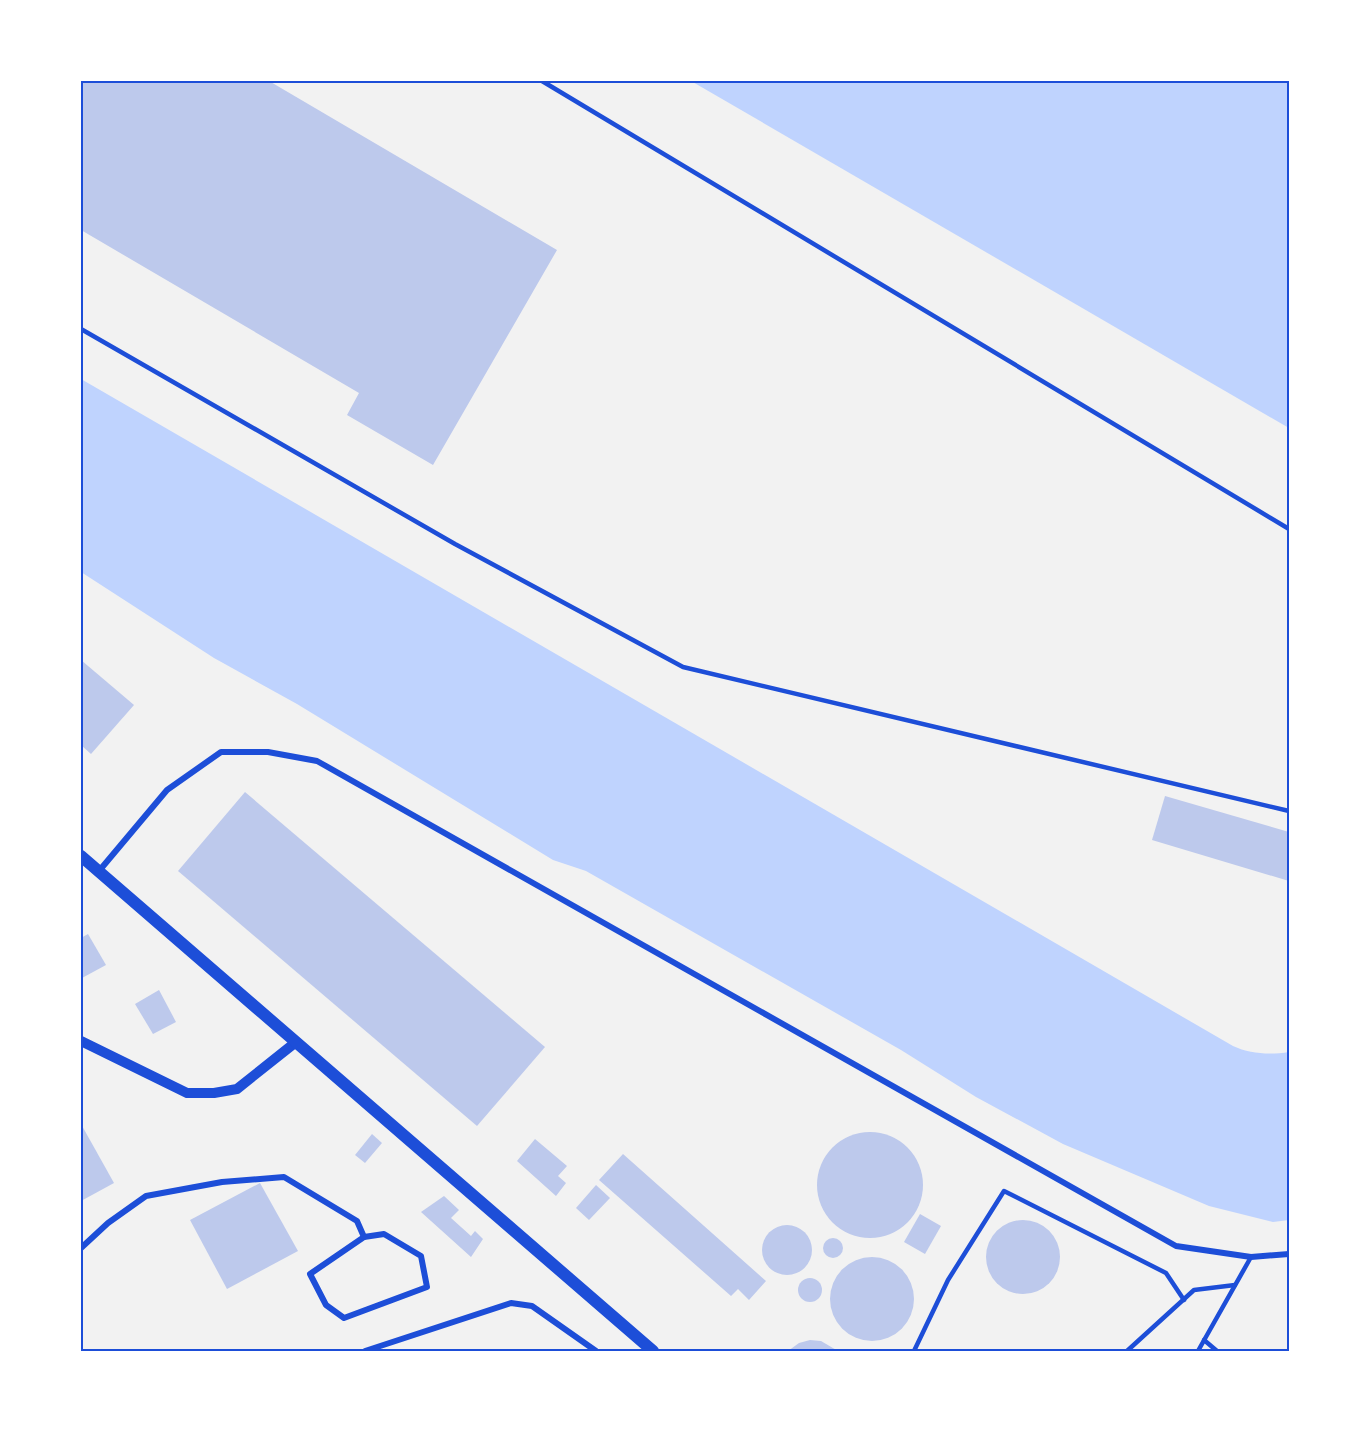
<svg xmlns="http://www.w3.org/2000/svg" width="1370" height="1432" font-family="'Titillium Web',sans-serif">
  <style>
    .water { fill: #bfd3fe }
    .building { fill: #bdc9ec }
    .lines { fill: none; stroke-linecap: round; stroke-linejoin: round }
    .service { stroke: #1d4ed8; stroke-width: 4.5 }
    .minor { stroke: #1d4ed8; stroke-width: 6 }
    .tertiary { stroke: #1d4ed8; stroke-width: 10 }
    .secondary { stroke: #1d4ed8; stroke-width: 12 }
    .neatline { fill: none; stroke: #1d4ed8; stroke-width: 2 }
  </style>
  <rect width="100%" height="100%" fill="#f2f2f2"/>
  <g class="water">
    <path d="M 691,81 L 1289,81 L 1289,428 Z"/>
    <path d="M 81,379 L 1233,1046 C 1250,1054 1270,1055 1289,1052 L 1289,1220 L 1273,1222 L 1209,1206 L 1063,1144 L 976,1097 L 901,1050 L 586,871 L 553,860 L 297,704 L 214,658 L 81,572 Z"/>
  </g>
  <g class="building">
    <path d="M 81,81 L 269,81 L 557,250 L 433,465 L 347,415 L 359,393 L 81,230 Z"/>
    <path d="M 81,660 L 134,705 L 91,754 L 81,745 Z"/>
    <path d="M 245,792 L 545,1047 L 477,1126 L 178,871 Z"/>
    <path d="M 1165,796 L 1289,832 L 1289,881 L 1152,840 Z"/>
    <path d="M 88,934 L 106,965 L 82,978 L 81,938 Z"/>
    <path d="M 159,990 L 176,1022 L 153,1034 L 135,1004 Z"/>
    <path d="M 81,1124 L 114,1183 L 81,1201 Z"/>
    <circle cx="870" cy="1185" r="53"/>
    <path d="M 372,1134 L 382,1143 L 365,1163 L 355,1155 Z"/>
    <path d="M 535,1139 L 567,1166 L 558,1176 L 566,1183 L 556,1196 L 517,1161 Z"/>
    <path d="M 623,1154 L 766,1281 L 749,1300 L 738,1289 L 731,1296 L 599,1180 Z"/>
    <path d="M 260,1183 L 298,1251 L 227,1289 L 190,1220 Z"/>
    <path d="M 596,1185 L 610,1198 L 589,1220 L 576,1208 Z"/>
    <path d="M 444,1196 L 459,1210 L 451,1218 L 471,1236 L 475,1231 L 483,1239 L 471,1257 L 421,1212 Z"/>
    <path d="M 920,1214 L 941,1226 L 925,1254 L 904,1242 Z"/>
    <circle cx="1023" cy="1257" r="37"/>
    <circle cx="787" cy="1250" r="25"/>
    <circle cx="833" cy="1248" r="10"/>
    <circle cx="872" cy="1299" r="42"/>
    <circle cx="810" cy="1290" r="12"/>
    <path d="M 810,1340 L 821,1341 L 838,1351 L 788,1351 L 799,1343 Z"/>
  </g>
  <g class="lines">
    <g class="service">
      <path d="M 542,81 L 1289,529"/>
      <path d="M 81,329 L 455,544 L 683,667 L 1289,811"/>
      <path d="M 1204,1340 L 1217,1351"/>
      <path d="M 914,1351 L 948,1280 L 1004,1191 L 1166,1273 L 1184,1300"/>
      <path d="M 1127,1351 L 1194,1290 L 1235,1285"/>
      <path d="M 1198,1351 L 1251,1257"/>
    </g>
    <g class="minor">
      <path d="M 99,871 L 167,790 L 221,752 L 268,752 L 317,761 L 1176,1246 L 1251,1257 L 1289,1254"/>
      <path d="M 384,1234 L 421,1256 L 427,1287 L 344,1318 L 326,1305 L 310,1274 L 364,1237 Z"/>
      <path d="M 81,1248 L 108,1223 L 146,1196 L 222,1182 L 284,1177 L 357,1221 L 364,1237"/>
      <path d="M 365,1351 L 511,1303 L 532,1306 L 596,1351"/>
    </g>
    <path class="tertiary" d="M 81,1041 L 187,1093 L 214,1093 L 237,1089 L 296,1042"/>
    <path class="secondary" d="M 81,856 L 653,1351"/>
  </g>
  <rect width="1370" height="1432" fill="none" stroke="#ffffff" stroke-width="165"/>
  <rect x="82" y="82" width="1206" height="1268" class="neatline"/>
</svg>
